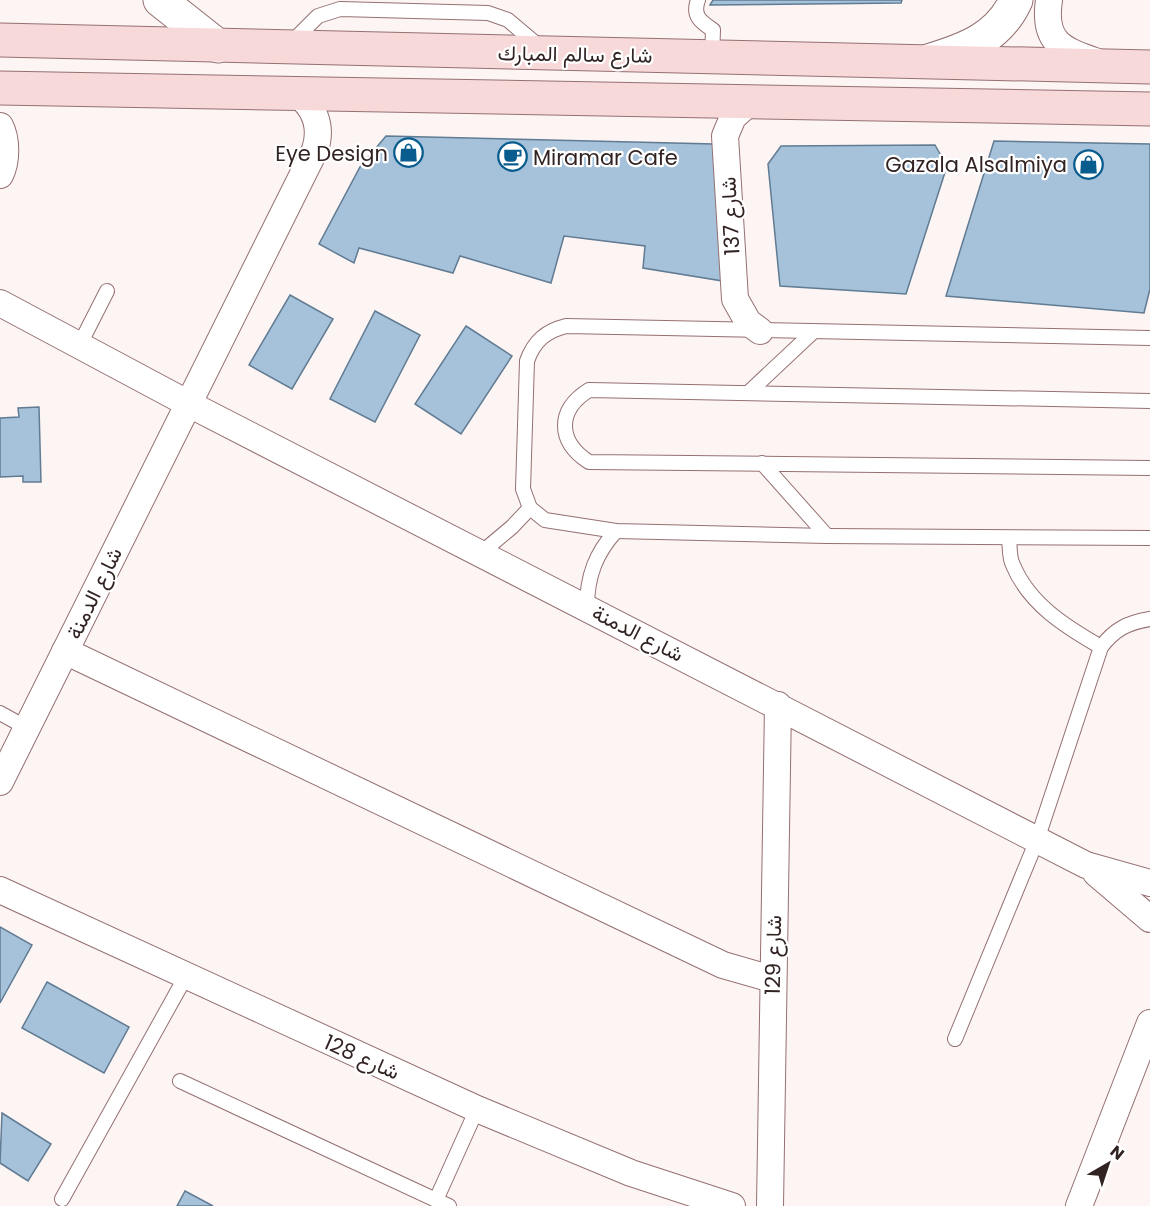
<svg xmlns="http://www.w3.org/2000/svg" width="1150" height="1206" font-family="Poppins,Vazirmatn,sans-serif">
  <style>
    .building { fill: #a5c2da; stroke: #607b92; stroke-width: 1.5 }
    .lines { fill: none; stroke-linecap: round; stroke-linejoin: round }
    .service-casing { stroke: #957071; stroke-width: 16 }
    .minor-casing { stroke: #957071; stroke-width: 28 }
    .tertiary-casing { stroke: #957071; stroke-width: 35 }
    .secondary-casing { stroke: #957071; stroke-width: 35 }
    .service { stroke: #fff; stroke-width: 14 }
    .minor { stroke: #fff; stroke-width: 26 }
    .tertiary { stroke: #fff; stroke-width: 33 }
    .secondary { stroke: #f7d9da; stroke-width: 33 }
    .labels { text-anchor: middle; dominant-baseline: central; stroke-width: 4.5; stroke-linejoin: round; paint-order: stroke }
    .street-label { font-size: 21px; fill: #322323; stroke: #fff }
    .poi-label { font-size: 21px; fill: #322323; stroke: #fff; text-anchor: end }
  </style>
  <rect width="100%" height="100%" fill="#fdf4f4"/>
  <g class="building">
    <path d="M 713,0 L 902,0 L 901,3 L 710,5 Z"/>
    <path d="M 386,136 L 714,144 L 729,282 L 643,268 L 645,246 L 564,236 L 551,283 L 460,256 L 453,273 L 359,248 L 354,263 L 319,244 L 360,167 Z"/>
    <path d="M 994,141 L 1150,144 L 1150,289 L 1144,313 L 946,296 Z"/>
    <path d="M 935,145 L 947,166 L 906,294 L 780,286 L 768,164 L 781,146 Z"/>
    <path d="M 290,295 L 333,319 L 292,389 L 249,365 Z"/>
    <path d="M 375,311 L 420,335 L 375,422 L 330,399 Z"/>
    <path d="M 466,326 L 512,356 L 461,434 L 415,404 Z"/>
    <path d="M 39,407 L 41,482 L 23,482 L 23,476 L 0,477 L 0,418 L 19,417 L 18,408 Z"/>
    <path d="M 0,927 L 32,945 L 0,1003 Z"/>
    <path d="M 47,982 L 129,1027 L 104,1073 L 22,1028 Z"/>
    <path d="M 2,1113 L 51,1144 L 28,1181 L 0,1163 Z"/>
    <path d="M 185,1191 L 213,1206 L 177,1206 Z"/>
  </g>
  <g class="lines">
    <defs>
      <g id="service">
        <path d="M 698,0 C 692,16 701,22 713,30 L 712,57"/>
        <path d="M 292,42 L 318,16 L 340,9 L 488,13 L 508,20 L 540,47"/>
        <path d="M 1150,338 L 566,326 C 546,331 534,341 527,361 L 523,489 L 530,508 L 545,520 L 616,531 L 827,536 L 1150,538"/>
        <path d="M 79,346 L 107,291"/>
        <path d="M 748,393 L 812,333"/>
        <path d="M 1150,401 L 589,390 C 557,410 557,441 589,462 L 1150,468"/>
        <path d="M 762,463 L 827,536"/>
        <path d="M 1009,538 C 1010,546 1009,558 1013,565 C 1029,604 1066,627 1101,647"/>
        <path d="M 481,553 L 512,527 L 530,508"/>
        <path d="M 587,607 C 587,576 596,553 616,531"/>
        <path d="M 0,713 L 27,728"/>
        <path d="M 955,1039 L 1037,840 L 1101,647 C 1115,629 1127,623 1150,619"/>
        <path d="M 180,1081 L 449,1206"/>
        <path d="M 62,1199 L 186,976"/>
        <path d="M 436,1200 L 477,1109"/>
      </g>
      <g id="minor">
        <path d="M 1049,0 C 1043,40 1060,50 1095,61"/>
        <path d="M 750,102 L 733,117 L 725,136 L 735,299 L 748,322 L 760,331"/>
        <path d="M 0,126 C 7,139 7,162 0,175"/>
        <path d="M 0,303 L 189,404 L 1086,865 L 1150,883"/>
        <path d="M 65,651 L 723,965 L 772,979"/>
        <path d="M 0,782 L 315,150 C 323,125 314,105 293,91"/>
        <path d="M 1096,873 L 1150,919"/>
        <path d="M 0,890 L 477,1109 L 631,1173 L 732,1206"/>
        <path d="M 770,1206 L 778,705"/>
        <path d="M 1079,1206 L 1150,1023"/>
      </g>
      <g id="tertiary">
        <path d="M 160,0 L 218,46"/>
        <path d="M 928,61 C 965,50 999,38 1016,0"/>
      </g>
      <g id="secondary">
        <path d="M 0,40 L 1150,67"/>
        <path d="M 0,88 L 1150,109"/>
      </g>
    </defs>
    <use href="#service" class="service-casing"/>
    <use href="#minor" class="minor-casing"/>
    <use href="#tertiary" class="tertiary-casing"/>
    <use href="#secondary" class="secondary-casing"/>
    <use href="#service" class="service"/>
    <use href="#minor" class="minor"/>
    <use href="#tertiary" class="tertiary"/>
    <use href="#secondary" class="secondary"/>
  </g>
  <defs>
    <symbol id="shop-ring" viewBox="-11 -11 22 22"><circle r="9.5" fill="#fff" stroke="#095c8e" stroke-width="1.5"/><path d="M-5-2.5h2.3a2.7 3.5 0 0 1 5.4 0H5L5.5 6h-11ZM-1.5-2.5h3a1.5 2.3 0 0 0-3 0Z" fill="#095c8e"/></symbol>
    <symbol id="cafe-ring" viewBox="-11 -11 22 22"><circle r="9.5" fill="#fff" stroke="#095c8e" stroke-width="1.5"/><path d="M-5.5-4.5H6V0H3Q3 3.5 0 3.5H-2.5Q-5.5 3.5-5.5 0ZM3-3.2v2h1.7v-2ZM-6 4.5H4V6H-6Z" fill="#095c8e"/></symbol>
  </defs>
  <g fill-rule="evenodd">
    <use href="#shop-ring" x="392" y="136" width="33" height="33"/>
    <use href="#cafe-ring" x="496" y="140" width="33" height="33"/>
    <use href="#shop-ring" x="1072" y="148" width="33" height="33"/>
  </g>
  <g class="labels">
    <g class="street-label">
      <text transform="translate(575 54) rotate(1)">شارع سالم المبارك</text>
      <text transform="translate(730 216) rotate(-93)">شارع 137</text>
      <text transform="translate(94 593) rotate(-64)">شارع الدمنة</text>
      <text transform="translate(638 633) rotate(27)">شارع الدمنة</text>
      <text transform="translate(773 955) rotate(-89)">شارع 129</text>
      <text transform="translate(362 1057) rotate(24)">شارع 128</text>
    </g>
    <g class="poi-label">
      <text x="388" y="153">Eye Design</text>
      <text x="533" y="157" text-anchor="start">Miramar Cafe</text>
      <text x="1067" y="164">Gazala Alsalmiya</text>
    </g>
  </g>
  <g transform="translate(1108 1164) rotate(39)" stroke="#ffffff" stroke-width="4.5" paint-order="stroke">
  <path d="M0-4.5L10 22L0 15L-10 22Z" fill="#322323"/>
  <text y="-9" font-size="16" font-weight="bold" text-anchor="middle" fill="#322323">N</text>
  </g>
</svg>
